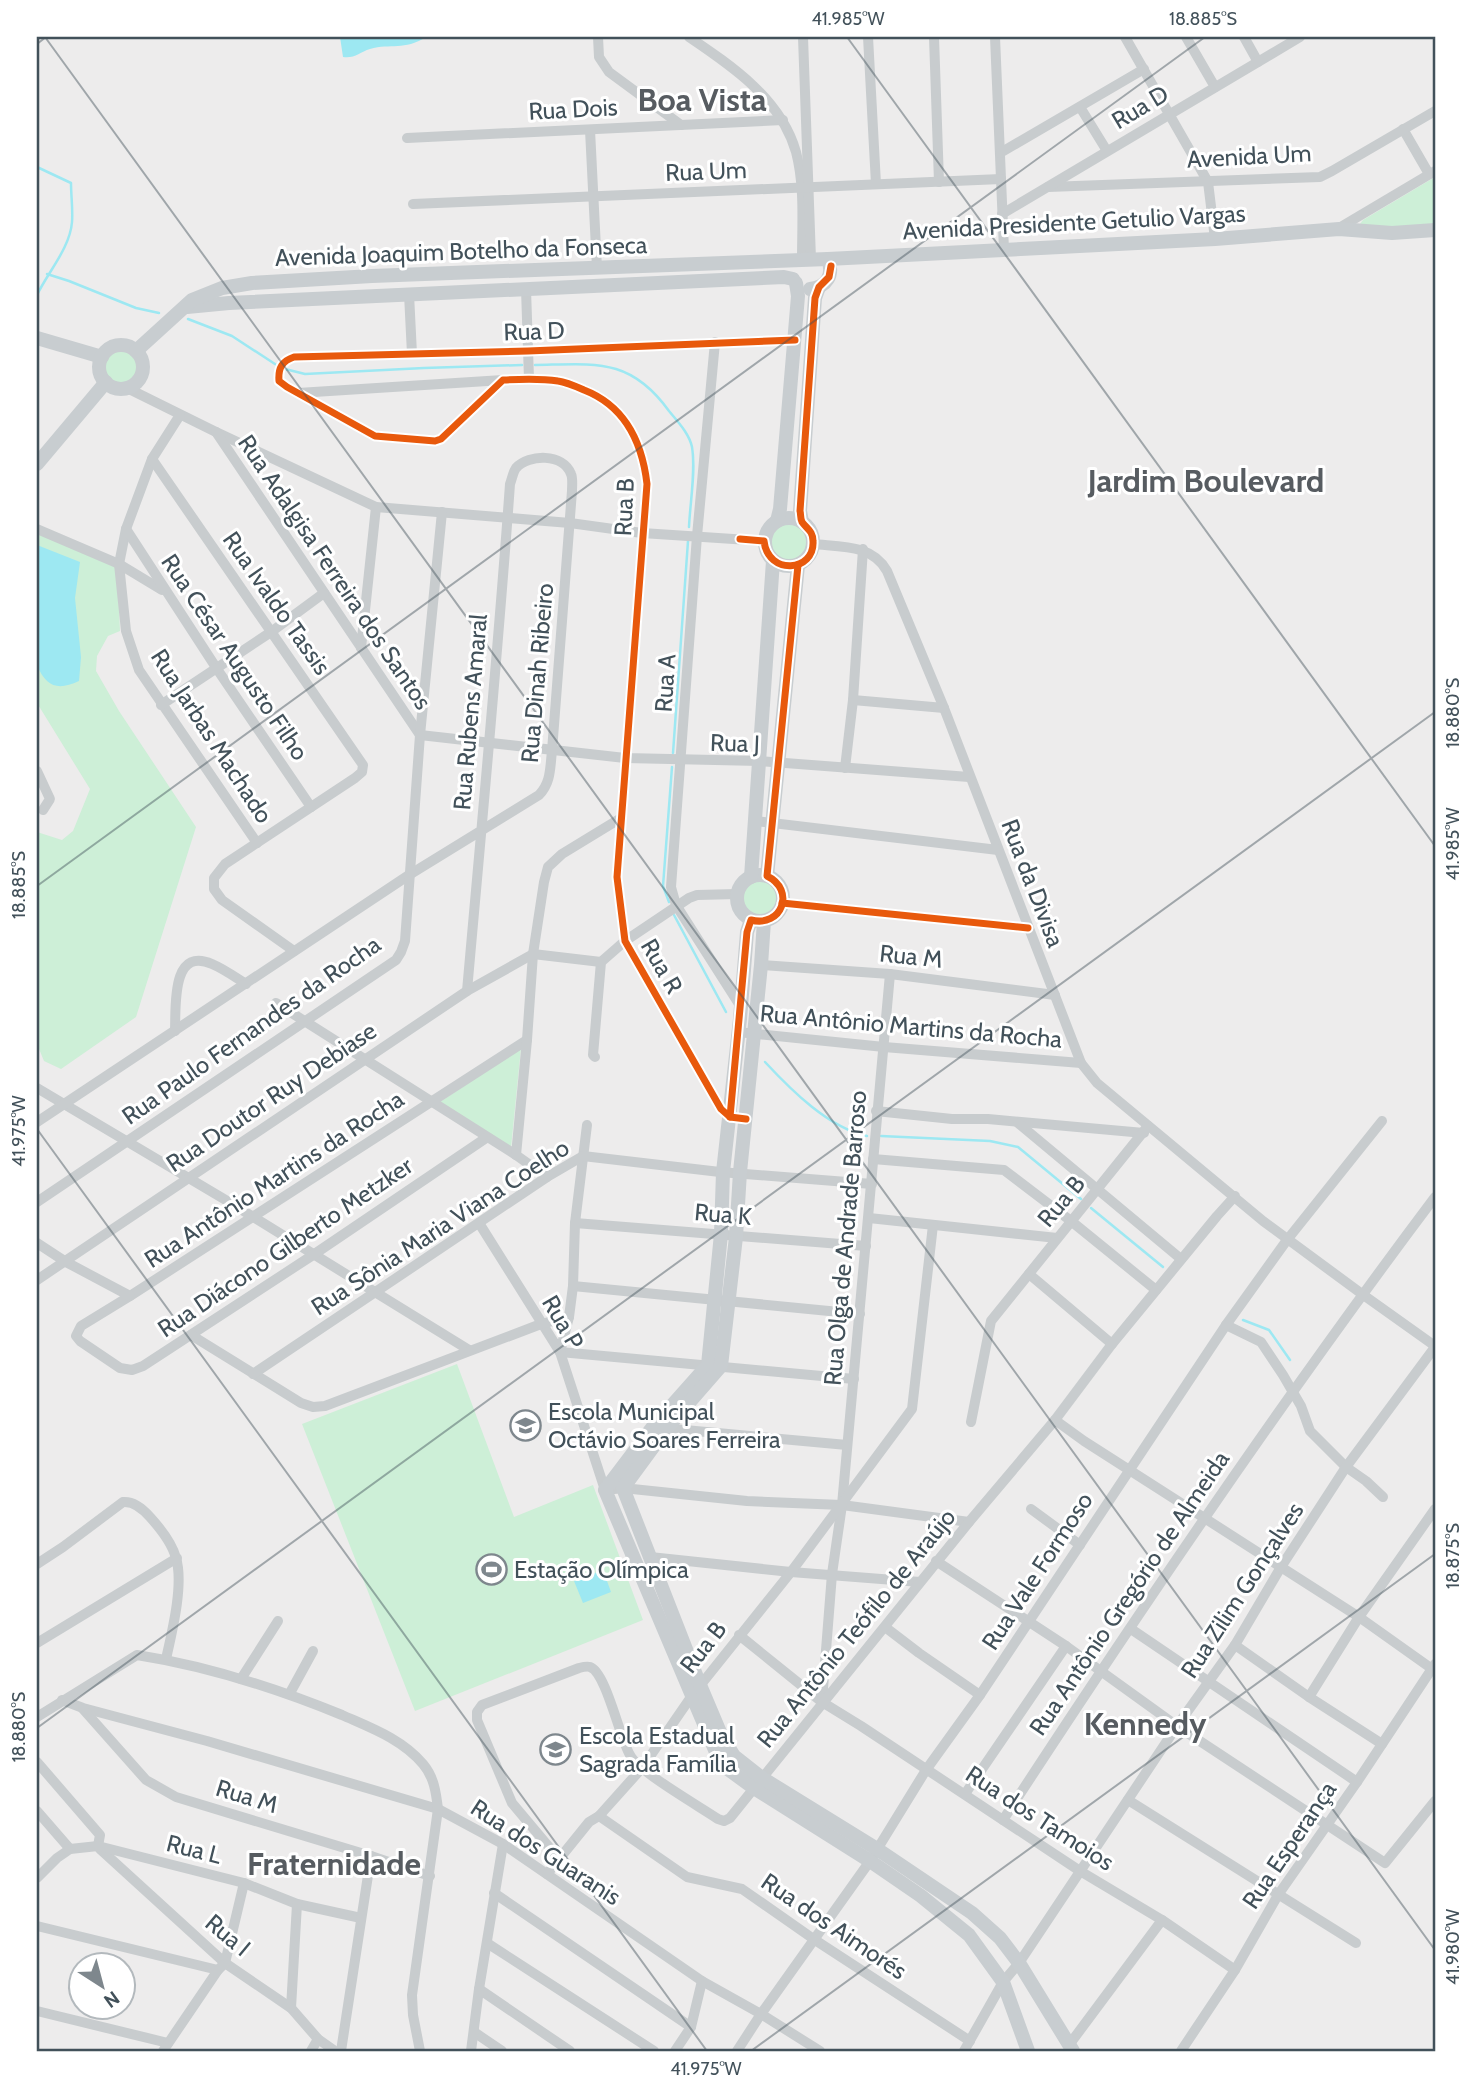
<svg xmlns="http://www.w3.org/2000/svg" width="1472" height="2088" font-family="Cabin,sans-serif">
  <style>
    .green { fill: #cdefd7 }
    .water { fill: #9de8f2 }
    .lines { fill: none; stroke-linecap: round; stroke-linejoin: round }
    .stream { stroke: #9de8f2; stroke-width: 2.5 }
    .street { stroke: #c8ccce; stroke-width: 10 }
    .secondary { stroke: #c8cdd0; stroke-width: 14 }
    .cycleway-casing { stroke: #fff; stroke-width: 11 }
    .cycleway { stroke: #e8590c; stroke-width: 7 }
    .ticks { fill: none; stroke: #42515a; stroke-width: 2; stroke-opacity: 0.45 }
    .labels { text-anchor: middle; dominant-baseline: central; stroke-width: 6; stroke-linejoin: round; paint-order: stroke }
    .street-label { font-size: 24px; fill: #42515a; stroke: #fff }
    .poi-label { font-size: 24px; fill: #42515a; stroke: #fff; text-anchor: start }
    .district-label { font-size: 32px; font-weight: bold; fill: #575c61; stroke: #fff }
    .neatline { fill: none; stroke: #42515a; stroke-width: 2.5 }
    .ticks-label { font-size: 18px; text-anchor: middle; fill: #42515a }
  </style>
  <rect width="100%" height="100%" fill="#edecec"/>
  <g class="green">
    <path d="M 1435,177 L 1435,225 L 1385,227 L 1360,224 L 1363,220 Z"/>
    <circle cx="120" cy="367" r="19"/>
    <circle cx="789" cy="542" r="18"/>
    <path d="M 37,530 L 117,565 L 120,631 L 108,636 L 97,656 L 96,671 L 119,711 L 196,827 L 136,1017 L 61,1069 L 44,1061 L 37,1044 L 37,832 L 62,840 L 73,831 L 90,789 L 37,703 Z"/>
    <circle cx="760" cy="898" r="18"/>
    <path d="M 521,1048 L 511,1148 L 440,1102 Z"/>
    <path d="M 457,1364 L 514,1517 L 593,1485 L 643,1620 L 415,1711 L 302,1424 Z"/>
  </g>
  <g class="water">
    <path d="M 340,37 L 426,37 C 404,51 391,43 370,49 C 360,52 354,59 343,57 Z"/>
    <path d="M 37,545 L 80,562 L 75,598 L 81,657 L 79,681 C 58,691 46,687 37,665 Z"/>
    <path d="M 603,1570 L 611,1592 L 583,1603 L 574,1581 Z"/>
  </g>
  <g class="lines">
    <g class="stream">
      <path d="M 37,167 L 71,183 C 71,196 73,209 72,222 C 70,248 48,272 37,295"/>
      <path d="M 47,274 L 69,281 L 136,308 L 159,313"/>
      <path d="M 188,319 L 232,336 L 278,366"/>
      <path d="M 535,365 C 595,364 630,357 669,411 C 677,421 689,433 692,447 C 696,470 690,503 689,527"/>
      <path d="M 285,369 L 305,374 L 424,368 L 522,365"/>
      <path d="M 673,753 L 688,541"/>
      <path d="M 669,902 L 663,886 L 672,767"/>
      <path d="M 674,915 L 726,1012"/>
      <path d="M 765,1062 C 791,1090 829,1128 867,1136"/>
      <path d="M 881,1136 L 990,1141 L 1018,1147 L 1081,1199"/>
      <path d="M 1091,1208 L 1163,1267"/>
      <path d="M 1243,1320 L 1269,1330 L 1290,1360"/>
    </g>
    <g class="street">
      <path d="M 598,37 L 599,57 L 609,72 L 681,125"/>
      <path d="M 689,37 C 732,66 781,99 796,152 C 805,186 802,225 802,260"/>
      <path d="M 803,37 L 811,259"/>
      <path d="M 868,37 L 876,184"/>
      <path d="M 934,37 L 939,182"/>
      <path d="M 995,37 L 1004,250"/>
      <path d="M 1125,37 L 1208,182 L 1215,239"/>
      <path d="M 1186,37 L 1215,87"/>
      <path d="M 1244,37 L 1258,62"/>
      <path d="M 1080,107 L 1107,151"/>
      <path d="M 1403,129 L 1429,174"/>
      <path d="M 590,130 L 597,268"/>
      <path d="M 407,138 L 783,120"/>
      <path d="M 1000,153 L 1144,69"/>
      <path d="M 1048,187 L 1320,177 L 1332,171 L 1435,111"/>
      <path d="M 413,204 L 1001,179"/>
      <path d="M 1002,214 L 1300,37"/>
      <path d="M 1339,228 L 1435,171"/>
      <path d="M 526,289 L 529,379"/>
      <path d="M 409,294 L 412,354"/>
      <path d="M 715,342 L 697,536 L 671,887 L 676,905 L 741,1007"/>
      <path d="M 127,388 L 216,432 L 376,507 L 570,523 L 642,533 L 764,541"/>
      <path d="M 298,393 L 503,380"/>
      <path d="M 180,415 L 152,459 L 126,529 L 119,564 L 126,631 L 139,670 L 257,843"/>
      <path d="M 216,432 L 420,735 L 625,758 L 760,761 L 969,777"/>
      <path d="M 152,459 L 363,765 L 362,772 L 355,778 L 225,864 L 214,878 L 214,889 L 222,900 L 294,951"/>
      <path d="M 37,529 L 119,564 L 162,590"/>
      <path d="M 126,529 L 217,669 L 311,807"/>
      <path d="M 813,544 C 841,547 872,544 887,571 L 944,708 L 1081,1063 L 1097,1083 L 1263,1221 L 1362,1294 L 1435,1346"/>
      <path d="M 361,648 L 376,507"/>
      <path d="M 853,700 L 944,708"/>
      <path d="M 161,705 L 271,632 L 324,593"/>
      <path d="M 845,768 L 853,700 L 863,549"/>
      <path d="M 37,771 L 50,799 L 43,810"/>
      <path d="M 756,821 L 998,850"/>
      <path d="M 782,903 L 1028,928"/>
      <path d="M 761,965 L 890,974 L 1055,995"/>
      <path d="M 276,1003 L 516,1155 L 547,1177"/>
      <path d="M 175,1031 C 176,1007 171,946 212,964 C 224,969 235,977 246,984"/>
      <path d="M 738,1032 L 884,1047 L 1081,1063"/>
      <path d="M 595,1057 L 593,1055 L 601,962 L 625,941 L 689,898 L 697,895 L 737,894"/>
      <path d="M 37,1088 L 224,1199 L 469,1350"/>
      <path d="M 876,1111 L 952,1119 L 988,1119 L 1144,1133"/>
      <path d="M 732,1117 L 721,1109 L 625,941 L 617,877 L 647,484 C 642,441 625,406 584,390 C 575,386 566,382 558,381 C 539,378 521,379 503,380 L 441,439 L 435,441 L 375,436 L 287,387 L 279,381 C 278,368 282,361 294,357 L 528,351 L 795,340"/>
      <path d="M 37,1122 L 409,875 L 539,795 C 551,783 550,768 552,751 L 572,491 C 572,486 573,478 571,474 C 563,453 529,454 516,468 C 513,472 512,479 510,484 C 498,653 482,822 467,991"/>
      <path d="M 1018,1123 L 1181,1259"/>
      <path d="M 486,1138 L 313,1255 L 143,1366 L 132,1370 L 120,1368 L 80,1341 L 76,1336 L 81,1326 L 130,1296 L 527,1040"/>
      <path d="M 516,1155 L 527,1040 L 533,954 L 544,882 L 548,867 L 562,854 L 621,818"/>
      <path d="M 873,1159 L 1004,1170 L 1071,1221 L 1156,1290"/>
      <path d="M 37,1202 L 396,960 L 401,952 L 405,941 L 420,735 L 442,512"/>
      <path d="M 869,1218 L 1057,1238"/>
      <path d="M 479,1223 L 560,1352 L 605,1490 L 623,1488 L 747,1501 L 842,1505 L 969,1522"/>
      <path d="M 575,1223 L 866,1246"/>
      <path d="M 37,1243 L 66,1262 L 130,1296"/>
      <path d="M 1029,1274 L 1112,1344"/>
      <path d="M 37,1280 L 467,991 L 533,954 L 601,962"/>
      <path d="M 573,1286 L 860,1314"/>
      <path d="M 1226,1325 L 1261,1342 L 1283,1375 L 1301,1406 L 1310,1431 L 1346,1467 L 1366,1481 L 1383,1497"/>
      <path d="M 191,1335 L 301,1403 L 313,1407 L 325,1406 L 541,1324 L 569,1317"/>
      <path d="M 560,1352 L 854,1379"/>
      <path d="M 560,1352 L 569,1317 L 573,1286 L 575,1223 L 587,1125"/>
      <path d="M 253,1374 L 547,1177 L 583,1156 L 720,1172 L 872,1184"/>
      <path d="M 1055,1420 L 1084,1441 L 1359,1617 L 1435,1671"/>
      <path d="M 971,1422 L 991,1321 L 1148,1126"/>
      <path d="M 663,1428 L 847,1445"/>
      <path d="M 1031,1509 L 1080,1545"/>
      <path d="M 650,1557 L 791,1572 L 920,1582"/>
      <path d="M 936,1561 L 1066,1646 L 1177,1726 L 1385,1863 L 1435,1801"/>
      <path d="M 37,1564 L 63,1547 L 123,1502 C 133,1501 143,1509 150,1517 C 160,1528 172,1543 176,1558 C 184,1584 172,1632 166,1659"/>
      <path d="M 885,1627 L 919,1653 L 980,1695"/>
      <path d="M 1131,1629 L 1357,1782"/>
      <path d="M 739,1635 L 822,1702 L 861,1726 L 1080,1871 L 1162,1920 L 1235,1970"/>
      <path d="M 37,1643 L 177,1558"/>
      <path d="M 1235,1645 L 1309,1697 L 1382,1744"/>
      <path d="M 241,1679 L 278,1621"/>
      <path d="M 290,1693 L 313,1651"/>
      <path d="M 1309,1697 L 1359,1617 L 1435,1509"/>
      <path d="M 62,1700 L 83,1708 L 207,1741 L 438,1809 L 503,1844 L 702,1981 L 761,2014 L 820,2051"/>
      <path d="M 822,1701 L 832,1574 L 842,1505 L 890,974"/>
      <path d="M 83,1709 L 146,1780 L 176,1797 L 371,1856 L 430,1876"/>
      <path d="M 37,1717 L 137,1655 C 207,1666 276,1688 342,1715 C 371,1728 402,1739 423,1764 C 434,1777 436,1792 438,1809 L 412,1995 L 413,2015 L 420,2051"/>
      <path d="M 37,1762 L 100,1835 L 98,1846"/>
      <path d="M 965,1794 L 1066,1646"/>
      <path d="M 1128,1800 L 1356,1943"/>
      <path d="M 37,1811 L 70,1849"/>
      <path d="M 599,1816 L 687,1877 L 742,1889 L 815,1940 L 970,2041"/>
      <path d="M 1003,1820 C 1141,1608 1283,1399 1435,1197"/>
      <path d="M 100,1849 L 225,1963 L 291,2008 L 318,2039 L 335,2051"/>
      <path d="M 559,1859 L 512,1803 L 477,1720 L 477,1712 L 482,1705 L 579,1668 C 583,1667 587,1666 590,1667 C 606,1672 620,1739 630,1755 C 639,1772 699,1806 718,1819 L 724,1821 L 730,1818 L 969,1522 L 1055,1420 L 1112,1344 L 1217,1216 L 1235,1196"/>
      <path d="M 547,1874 L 589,1822 L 599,1816 L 642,1768 L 691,1697 L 791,1572 L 912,1409 L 933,1225"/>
      <path d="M 37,1878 L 57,1858 L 70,1849 L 98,1846 L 244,1883 L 297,1904 L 361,1918"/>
      <path d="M 494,1893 L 691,2027"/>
      <path d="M 37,1926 L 218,1970"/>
      <path d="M 487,1943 L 654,2051"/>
      <path d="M 479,1989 L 570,2051"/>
      <path d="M 291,2008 L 297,1904"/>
      <path d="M 37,2011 L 168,2043"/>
      <path d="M 474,2032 L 502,2051"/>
      <path d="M 1069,2045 L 1162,1920"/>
      <path d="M 163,2051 L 218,1970 L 225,1963 L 244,1883"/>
      <path d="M 311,2051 L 318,2039"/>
      <path d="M 341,2051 L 371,1856"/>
      <path d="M 471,2051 L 479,1989 L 503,1844"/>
      <path d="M 675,2051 L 691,2027 L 702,1981"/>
      <path d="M 737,2051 L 761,2014 L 870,1861 L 926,1770 L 980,1695 L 1226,1325 L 1287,1240 L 1382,1121"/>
      <path d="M 964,2051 L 1003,1982 L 1019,1963 L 1177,1726 L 1235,1645 L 1281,1567 L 1346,1467 L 1435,1347"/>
      <path d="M 1181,2051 L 1235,1970 L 1278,1895 L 1357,1782 L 1435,1664"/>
    </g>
    <g class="secondary">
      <path d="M 810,289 C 827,287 834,275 828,259"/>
      <path d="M 187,307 L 229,303 L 784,277 L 793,279"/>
      <path d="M 37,338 L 102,357"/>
      <circle cx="121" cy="367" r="22"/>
      <path d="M 136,351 L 192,300 L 222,288 L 252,283 L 372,276 L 828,259 L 1215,239 L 1339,229 L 1392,233 L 1435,230"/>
      <path d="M 37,464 L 106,382"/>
      <circle cx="789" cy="542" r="24"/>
      <path d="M 777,521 L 780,509 L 798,296 L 796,283"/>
      <path d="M 802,522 L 800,511 L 815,298 L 819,287"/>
      <circle cx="760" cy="898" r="23"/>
      <path d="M 767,876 L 798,565"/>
      <path d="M 751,877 L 773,561"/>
      <path d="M 751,920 L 747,932 L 740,1019 L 723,1172 L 721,1234 L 708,1365 L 652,1428 L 605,1490 L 721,1764 L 754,1788 L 870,1861 L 921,1896 L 969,1935 L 1003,1982 L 1028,2051"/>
      <path d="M 764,921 L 761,965 L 740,1172 L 736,1237 L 721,1366 L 667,1428 L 623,1488 L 700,1685 L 722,1737 L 734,1756 L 762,1778 L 877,1849 L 972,1913 L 1000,1938 L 1019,1963 L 1073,2051"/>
    </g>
    <defs>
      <g id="cycleway">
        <path d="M 740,539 L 764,541 C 768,576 815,572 813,541 C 813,531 807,529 802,522 C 800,518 801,514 800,511 L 815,298 L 819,287 L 829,277 L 831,266"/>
        <path d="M 782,903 L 1028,928"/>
        <path d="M 730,1117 L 747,932 L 751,920 C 782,928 796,890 767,876 L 798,565"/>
        <path d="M 746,1119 L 730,1117 L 721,1109 L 625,941 L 617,877 L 647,484 C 642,441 625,406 584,390 C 575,386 566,382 558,381 C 539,378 521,379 503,380 L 441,439 L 435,441 L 375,436 L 287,387 L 279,381 C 278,368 282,361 294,357 L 528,351 L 795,340"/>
      </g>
    </defs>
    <use href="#cycleway" class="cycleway-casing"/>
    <use href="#cycleway" class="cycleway"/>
  </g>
  <path class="ticks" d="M 45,37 L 1435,1950M 847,37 L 1435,846M 37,44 L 46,37M 37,886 L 1205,37M 37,1129 L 707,2051M 37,1728 L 1435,712M 751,2051 L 1435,1554"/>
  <defs>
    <symbol id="school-ring" viewBox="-11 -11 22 22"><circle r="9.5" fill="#fff" stroke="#7e878d" stroke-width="1.5"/><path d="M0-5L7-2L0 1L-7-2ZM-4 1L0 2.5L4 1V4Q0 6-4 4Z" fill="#7e878d"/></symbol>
    <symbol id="stadium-ring" viewBox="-11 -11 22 22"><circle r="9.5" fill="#fff" stroke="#7e878d" stroke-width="1.5"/><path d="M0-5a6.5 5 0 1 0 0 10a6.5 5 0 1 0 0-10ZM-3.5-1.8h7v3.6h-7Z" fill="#7e878d"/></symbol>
  </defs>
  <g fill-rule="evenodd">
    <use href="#school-ring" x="508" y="1408" width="35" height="35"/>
    <use href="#stadium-ring" x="474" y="1552" width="35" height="35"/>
    <use href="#school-ring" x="538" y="1732" width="35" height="35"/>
  </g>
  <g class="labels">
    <g class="street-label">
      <text transform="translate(1140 107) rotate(-31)">Rua D</text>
      <text transform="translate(573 109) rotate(-3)">Rua Dois</text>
      <text transform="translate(1249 156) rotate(-3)">Avenida Um</text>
      <text transform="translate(706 171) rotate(-2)">Rua Um</text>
      <text transform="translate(1074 222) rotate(-3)">Avenida Presidente Getulio Vargas</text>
      <text transform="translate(461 251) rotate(-2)">Avenida Joaquim Botelho da Fonseca</text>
      <text transform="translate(534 331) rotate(-2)">Rua D</text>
      <text transform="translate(624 507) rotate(-87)">Rua B</text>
      <text transform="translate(335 572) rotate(56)">Rua Adalgisa Ferreira dos Santos</text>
      <text transform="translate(277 603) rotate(55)">Rua Ivaldo Tassis</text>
      <text transform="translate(235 657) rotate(56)">Rua César Augusto Filho</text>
      <text transform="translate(537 673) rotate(-85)">Rua Dinah Ribeiro</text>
      <text transform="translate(665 683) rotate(-86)">Rua A</text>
      <text transform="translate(470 712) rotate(-85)">Rua Rubens Amaral</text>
      <text transform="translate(212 736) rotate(57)">Rua Jarbas Machado</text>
      <text transform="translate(735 743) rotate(2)">Rua J</text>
      <text transform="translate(1033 883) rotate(69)">Rua da Divisa</text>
      <text transform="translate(911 956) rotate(6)">Rua M</text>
      <text transform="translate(662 966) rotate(60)">Rua R</text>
      <text transform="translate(911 1026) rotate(5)">Rua Antônio Martins da Rocha</text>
      <text transform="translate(251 1030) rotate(-35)">Rua Paulo Fernandes da Rocha</text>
      <text transform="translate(271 1097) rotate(-34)">Rua Doutor Ruy Debiase</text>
      <text transform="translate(274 1179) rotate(-33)">Rua Antônio Martins da Rocha</text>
      <text transform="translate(1061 1201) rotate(-50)">Rua B</text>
      <text transform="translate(723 1214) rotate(5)">Rua K</text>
      <text transform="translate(440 1227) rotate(-33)">Rua Sônia Maria Viana Coelho</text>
      <text transform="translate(845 1238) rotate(-85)">Rua Olga de Andrade Barroso</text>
      <text transform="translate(285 1247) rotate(-34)">Rua Diácono Gilberto Metzker</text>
      <text transform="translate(563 1322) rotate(60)">Rua P</text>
      <text transform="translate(1037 1571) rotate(-57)">Rua Vale Formoso</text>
      <text transform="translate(1242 1590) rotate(-57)">Rua Zilim Gonçalves</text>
      <text transform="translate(1129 1593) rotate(-56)">Rua Antônio Gregório de Almeida</text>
      <text transform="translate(856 1628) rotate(-51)">Rua Antônio Teófilo de Araújo</text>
      <text transform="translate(703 1647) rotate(-52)">Rua B</text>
      <text transform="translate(247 1796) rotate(17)">Rua M</text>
      <text transform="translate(1040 1818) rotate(33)">Rua dos Tamoios</text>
      <text transform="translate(1289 1845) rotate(-56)">Rua Esperança</text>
      <text transform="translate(194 1849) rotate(14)">Rua L</text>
      <text transform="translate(546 1852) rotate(33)">Rua dos Guaranis</text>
      <text transform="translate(834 1926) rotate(34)">Rua dos Aimorés</text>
      <text transform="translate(228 1935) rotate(40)">Rua I</text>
    </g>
    <g class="poi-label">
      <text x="548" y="1411">Escola Municipal<tspan x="548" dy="28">Octávio Soares Ferreira</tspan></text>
      <text x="514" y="1569">Estação Olímpica</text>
      <text x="579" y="1735">Escola Estadual<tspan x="579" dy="28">Sagrada Família</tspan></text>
    </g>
    <g class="district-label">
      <text x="702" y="99">Boa Vista</text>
      <text x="1206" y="480">Jardim Boulevard</text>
      <text x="1145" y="1723">Kennedy</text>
      <text x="334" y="1863">Fraternidade</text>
    </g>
  </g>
  <rect width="1472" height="2088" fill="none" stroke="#ffffff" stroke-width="77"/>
  <g transform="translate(102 1986) rotate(144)"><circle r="33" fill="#ffffff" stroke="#b3b9bd" stroke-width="2"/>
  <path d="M0-5L12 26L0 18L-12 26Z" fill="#7e878d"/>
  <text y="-10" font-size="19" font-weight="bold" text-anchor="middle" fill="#42515a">N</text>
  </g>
  <rect x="38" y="38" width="1396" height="2012" class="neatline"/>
  <g class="ticks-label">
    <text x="848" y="25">41.985°W</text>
    <text x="1203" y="25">18.885°S</text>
    <text transform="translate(1453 713) rotate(-90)" y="6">18.880°S</text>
    <text transform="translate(1453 844) rotate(-90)" y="6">41.985°W</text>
    <text transform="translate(19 885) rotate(-90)" y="6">18.885°S</text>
    <text transform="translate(19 1131) rotate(-90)" y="6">41.975°W</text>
    <text transform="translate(1453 1556) rotate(-90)" y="6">18.875°S</text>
    <text transform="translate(19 1727) rotate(-90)" y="6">18.880°S</text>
    <text transform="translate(1453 1947) rotate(-90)" y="6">41.980°W</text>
    <text x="706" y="2075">41.975°W</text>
  </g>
</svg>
